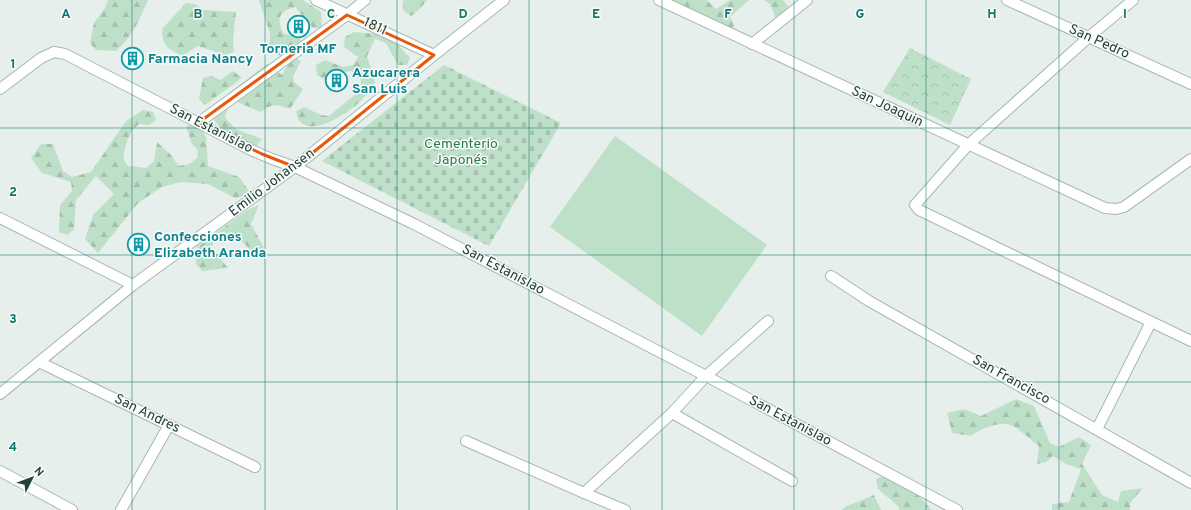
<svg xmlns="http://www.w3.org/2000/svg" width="1191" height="510" font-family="Overpass,sans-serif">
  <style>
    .forest { fill: url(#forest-firs) }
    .cemetery { fill: url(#cemetery-stones) }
    .park { fill: url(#park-crowns) }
    .pitch { fill: #bfe0c8 }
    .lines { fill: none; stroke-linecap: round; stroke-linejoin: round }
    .minor-casing { stroke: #a8b8b2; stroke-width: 12 }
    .minor { stroke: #fff; stroke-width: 10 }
    .marked { fill: none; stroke: #e8590c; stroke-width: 3; stroke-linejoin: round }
    .grid { fill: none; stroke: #0f766e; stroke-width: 1; stroke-opacity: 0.55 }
    .labels { text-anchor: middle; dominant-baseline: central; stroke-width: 3; stroke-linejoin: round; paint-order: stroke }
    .street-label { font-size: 14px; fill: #24423a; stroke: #f7fbf9 }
    .culture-label { font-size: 14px; font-weight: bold; fill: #0d838f; stroke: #f7fbf9; text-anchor: start }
    .park-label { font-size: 14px; fill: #2d7a4b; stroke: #f7fbf9 }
    .grid-label { font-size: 13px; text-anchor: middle; font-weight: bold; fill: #0f766e; stroke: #f7fbf9; stroke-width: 3; stroke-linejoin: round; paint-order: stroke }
  </style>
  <defs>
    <pattern id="forest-firs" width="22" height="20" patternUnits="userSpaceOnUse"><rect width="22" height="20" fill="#bfe0c8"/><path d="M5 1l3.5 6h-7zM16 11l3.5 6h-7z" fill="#a4c1ad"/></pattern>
    <pattern id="cemetery-stones" width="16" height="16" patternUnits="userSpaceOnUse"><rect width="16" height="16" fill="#bfe0c8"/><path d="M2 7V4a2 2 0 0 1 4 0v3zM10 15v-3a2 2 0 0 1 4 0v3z" fill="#a4c1ad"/></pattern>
    <pattern id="park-crowns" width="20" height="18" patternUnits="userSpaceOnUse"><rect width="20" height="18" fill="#bfe0c8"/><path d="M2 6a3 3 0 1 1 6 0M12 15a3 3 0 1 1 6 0" fill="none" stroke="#a4c1ad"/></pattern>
  </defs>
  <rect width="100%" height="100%" fill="#e6efeb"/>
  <g class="forest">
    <path d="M 108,0 L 148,0 C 140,19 132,37 116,51 L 96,50 L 90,43 L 94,23 L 105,8 Z"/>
    <path d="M 259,0 L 303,0 L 321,12 L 322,28 L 313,28 L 295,7 C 278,12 277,18 283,33 L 305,41 L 286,57 L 269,52 L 270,33 Z"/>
    <path d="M 403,0 L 427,0 L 418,11 L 411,16 L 403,10 Z"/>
    <path d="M 672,0 L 707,0 L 716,9 L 730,0 L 749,0 L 730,17 L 734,25 L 730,33 L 680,8 Z"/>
    <path d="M 764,0 L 783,0 L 788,6 L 791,17 L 785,24 L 777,21 L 770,4 Z"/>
    <path d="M 186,3 L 195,4 L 204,10 L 236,12 L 233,40 L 234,52 L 225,55 L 198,46 L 182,56 C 168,48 162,47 162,29 Z"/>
    <path d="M 354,32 L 389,35 L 410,58 L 407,65 L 398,65 L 386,43 L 375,39 L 367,56 L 375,82 C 370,90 363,100 355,106 C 344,115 311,137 299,120 C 297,118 297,114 296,111 L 304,107 L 321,115 L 329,116 L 358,92 L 361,83 L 359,75 L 351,71 L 333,73 L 325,80 L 317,75 L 316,65 L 325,60 L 343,67 L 353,65 L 358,57 L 344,47 L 345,37 Z"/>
    <path d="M 293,56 L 301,61 L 293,77 L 294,82 L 303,89 L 290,109 C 276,104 273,103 261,112 L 237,102 L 228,107 L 225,118 L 236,129 L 262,139 L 257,146 C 234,144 228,136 213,119 L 215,110 L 229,93 L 267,64 L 282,75 Z"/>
    <path d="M 233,71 L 242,78 L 205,105 L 199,99 L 203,78 L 212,76 L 220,80 Z"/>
    <path d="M 143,110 L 153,112 L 156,120 L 149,125 L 139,124 C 127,134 126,144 123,158 L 128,166 L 146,168 L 154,161 L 157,142 L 170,154 L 179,166 L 189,164 L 197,158 L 198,150 L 192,144 L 186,126 L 198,123 L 206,137 L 208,166 L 239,177 L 251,194 L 235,198 L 208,184 L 181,182 L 162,187 L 138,203 L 98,253 L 85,239 L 93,215 L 114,194 L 96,176 L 76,200 L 74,229 L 68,235 L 59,232 L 60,205 L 72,191 L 71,182 L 42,173 L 31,158 L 41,144 L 53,144 L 63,171 L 72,177 L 91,172 L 126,121 Z"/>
    <path d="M 259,205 L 251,224 L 264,248 L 263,251 L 252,252 L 237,236 L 216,239 L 211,247 L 228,268 L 202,271 L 196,264 L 197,247 L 249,209 Z"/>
    <path d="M 1016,399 L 1034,406 L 1050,443 L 1059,447 L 1079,437 L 1091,445 L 1082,464 L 1102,495 L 1118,502 L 1121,491 L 1143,488 L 1130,503 L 1130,510 L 1052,510 L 1052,504 L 1069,502 L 1081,469 L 1066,464 L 1053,456 L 1046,462 L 1037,464 L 1039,446 C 1030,440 1022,431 1013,426 C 1003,420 980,428 971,436 L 952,433 L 947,413 L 964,409 L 981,416 Z"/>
    <path d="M 881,477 C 905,478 917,494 932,510 L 899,510 L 899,507 L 878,489 L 876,479 Z"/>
    <path d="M 874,495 L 881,510 L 841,510 L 847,506 Z"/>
  </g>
  <path class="cemetery" d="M 444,65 L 561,123 L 489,246 L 322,161 Z"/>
  <path class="park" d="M 910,48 L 971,79 L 950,125 L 883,92 Z"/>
  <path class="pitch" d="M 615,136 L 767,245 L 702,336 L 550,227 Z"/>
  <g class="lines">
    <defs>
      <g id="minor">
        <path d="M 316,0 L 434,55"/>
        <path d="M 659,0 L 1105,208 L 1116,209 L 1124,207 L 1191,159"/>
        <path d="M 1007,0 L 1191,84"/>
        <path d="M 1133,0 L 1089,37 L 968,145 L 915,205 L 919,210 L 1191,341"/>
        <path d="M 752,44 L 807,0"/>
        <path d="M 0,89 L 41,58 L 54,52 L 65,54 L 251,150 L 272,159 L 295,167 L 414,224 L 706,376 L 957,510"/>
        <path d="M 198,123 L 347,15 L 365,0"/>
        <path d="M 0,218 L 133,285"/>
        <path d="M 831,276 L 869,301 L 1191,483"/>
        <path d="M 39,362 L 255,467"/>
        <path d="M 0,394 L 133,285 L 295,167 L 434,55 L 504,0"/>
        <path d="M 672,413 L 792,481"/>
        <path d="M 1097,429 L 1151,322"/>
        <path d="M 466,441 L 584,493 L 625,510"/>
        <path d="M 0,471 L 72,510"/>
        <path d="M 584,493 L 672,413 L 706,376 L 768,321"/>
        <path d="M 121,510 L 169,425"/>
      </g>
    </defs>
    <use href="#minor" class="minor-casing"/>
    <use href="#minor" class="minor"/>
  </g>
  <path class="marked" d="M 347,15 L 434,55 L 295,167 L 262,154 L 198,123 Z"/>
  <path class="grid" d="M 132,0 L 132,510M 265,0 L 265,510M 397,0 L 397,510M 529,0 L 529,510M 662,0 L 662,510M 794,0 L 794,510M 926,0 L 926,510M 1059,0 L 1059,510M 0,128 L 1191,128M 0,255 L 1191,255M 0,382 L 1191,382"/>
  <defs>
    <symbol id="building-ring" viewBox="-11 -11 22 22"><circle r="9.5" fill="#f7fbf9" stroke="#0f9aa8" stroke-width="1.5"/><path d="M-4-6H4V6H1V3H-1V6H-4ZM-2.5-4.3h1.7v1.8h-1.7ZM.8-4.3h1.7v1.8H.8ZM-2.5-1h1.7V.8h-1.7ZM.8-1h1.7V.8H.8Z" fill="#0f9aa8"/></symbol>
  </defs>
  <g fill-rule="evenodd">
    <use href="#building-ring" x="286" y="14" width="25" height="25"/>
    <use href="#building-ring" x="120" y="46" width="25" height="25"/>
    <use href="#building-ring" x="324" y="68" width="25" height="25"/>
    <use href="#building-ring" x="126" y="232" width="25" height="25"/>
  </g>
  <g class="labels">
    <g class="street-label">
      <text transform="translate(375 27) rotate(25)">1811</text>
      <text transform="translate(1099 42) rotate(24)">San Pedro</text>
      <text transform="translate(887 107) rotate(25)">San Joaquin</text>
      <text transform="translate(211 129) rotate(27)">San Estanislao</text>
      <text transform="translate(272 183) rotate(-37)">Emilio Johansen</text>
      <text transform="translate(503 270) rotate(28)">San Estanislao</text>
      <text transform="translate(1011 380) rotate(29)">San Francisco</text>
      <text transform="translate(147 414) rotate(26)">San Andres</text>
      <text transform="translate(790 421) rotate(28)">San Estanislao</text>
    </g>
    <g class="culture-label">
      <text x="298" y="49" text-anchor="middle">Torneria MF</text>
      <text x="148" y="59">Farmacia Nancy</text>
      <text x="352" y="73">Azucarera<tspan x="352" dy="16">San Luis</tspan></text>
      <text x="154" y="237">Confecciones<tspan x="154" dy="16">Elizabeth Aranda</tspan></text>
    </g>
    <g class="park-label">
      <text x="461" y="144">Cementerio<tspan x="461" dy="16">Japonés</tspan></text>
    </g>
  </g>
  <g class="grid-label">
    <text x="66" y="18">A</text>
    <text x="198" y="18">B</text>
    <text x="331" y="18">C</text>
    <text x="463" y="18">D</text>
    <text x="596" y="18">E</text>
    <text x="728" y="18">F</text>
    <text x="860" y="18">G</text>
    <text x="992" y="18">H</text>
    <text x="1125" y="18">I</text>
    <text x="13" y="68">1</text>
    <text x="13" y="196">2</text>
    <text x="13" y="323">3</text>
    <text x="13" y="451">4</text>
  </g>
  <g transform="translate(32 478) rotate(48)" stroke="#f7fbf9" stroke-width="3" paint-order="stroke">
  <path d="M0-3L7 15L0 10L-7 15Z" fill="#24423a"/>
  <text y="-6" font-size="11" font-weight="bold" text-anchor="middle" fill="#24423a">N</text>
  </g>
</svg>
